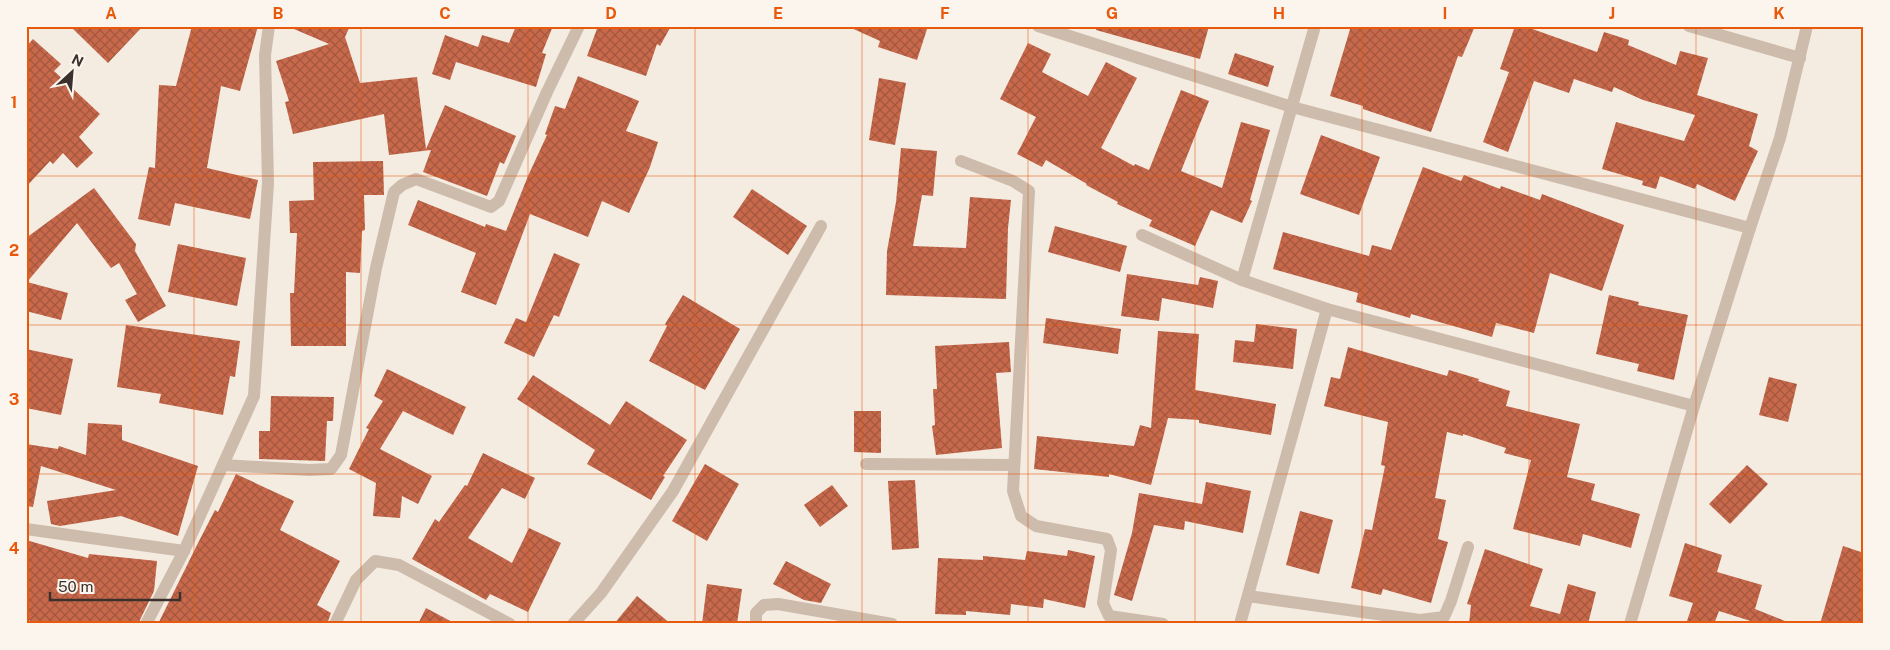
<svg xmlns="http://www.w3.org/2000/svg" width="1890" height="650" font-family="'Public Sans',sans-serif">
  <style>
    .building { fill: url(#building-cross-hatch) }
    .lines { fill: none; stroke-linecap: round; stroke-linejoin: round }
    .minor { stroke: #cdbbac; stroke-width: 12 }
    .grid { fill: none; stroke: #e8590c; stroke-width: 1; stroke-opacity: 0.55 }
    .neatline { fill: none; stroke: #e8590c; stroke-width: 2 }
    .grid-label { font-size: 16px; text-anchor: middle; font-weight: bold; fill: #e8590c }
  </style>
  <defs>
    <pattern id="building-cross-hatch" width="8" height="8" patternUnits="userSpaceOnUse" patternTransform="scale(1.25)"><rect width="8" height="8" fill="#c8694b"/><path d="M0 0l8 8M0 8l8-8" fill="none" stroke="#a4573f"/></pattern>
  </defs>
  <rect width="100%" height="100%" fill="#f4ebe1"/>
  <g class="building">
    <path d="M 70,26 L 143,26 L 108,63 Z"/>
    <path d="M 192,26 L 258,26 L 240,91 L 221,86 L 207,168 L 258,180 L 250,219 L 175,203 L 170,226 L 138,219 L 149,167 L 155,168 L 159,85 L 176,86 Z"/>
    <path d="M 287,26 L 350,26 L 345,37 L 360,83 L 417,77 L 426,149 L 445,105 L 516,136 L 504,164 L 500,162 L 487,196 L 423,172 L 431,150 L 389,155 L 384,114 L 293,134 L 285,102 L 289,101 L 276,61 L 329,44 Z"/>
    <path d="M 516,26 L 553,26 L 542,53 L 546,54 L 536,87 L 456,62 L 450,80 L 432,74 L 445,35 L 478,47 L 482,35 L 509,43 Z"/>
    <path d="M 598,26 L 671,26 L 660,46 L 657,44 L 646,76 L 587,56 Z"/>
    <path d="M 847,26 L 928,26 L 917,60 L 878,47 L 880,41 Z"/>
    <path d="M 1096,26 L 1209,26 L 1200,59 L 1096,30 Z"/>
    <path d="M 1351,26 L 1475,26 L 1462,57 L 1458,56 L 1431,132 L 1363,109 L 1363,106 L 1330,96 Z"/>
    <path d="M 1515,26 L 1524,26 L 1597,52 L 1604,32 L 1629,40 L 1628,45 L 1676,65 L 1680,51 L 1708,58 L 1697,95 L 1758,114 L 1749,146 L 1758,151 L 1735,201 L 1697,184 L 1695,189 L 1660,176 L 1656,189 L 1642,185 L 1643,181 L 1602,169 L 1616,122 L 1684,141 L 1695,115 L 1643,100 L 1614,87 L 1612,92 L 1574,79 L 1569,93 L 1534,81 L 1508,152 L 1483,142 L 1509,72 L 1500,69 Z"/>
    <path d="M 33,39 L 61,64 L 54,71 L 100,114 L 79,137 L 93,153 L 77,168 L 63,153 L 53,164 L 50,161 L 26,187 L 26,47 Z"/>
    <path d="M 1028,43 L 1051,54 L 1042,72 L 1088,96 L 1106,62 L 1137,78 L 1101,148 L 1134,166 L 1135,164 L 1149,170 L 1181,90 L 1209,101 L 1181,171 L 1222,188 L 1241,122 L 1270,130 L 1250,200 L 1252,201 L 1242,223 L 1211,210 L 1195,246 L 1149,226 L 1152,220 L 1117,204 L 1118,202 L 1086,185 L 1087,184 L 1046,160 L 1042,167 L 1017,154 L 1036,117 L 1000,99 Z"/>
    <path d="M 1235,53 L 1274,66 L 1268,87 L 1228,74 Z"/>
    <path d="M 578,76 L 639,101 L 626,131 L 658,142 L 650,167 L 629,213 L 602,201 L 588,237 L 530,214 L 496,305 L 461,292 L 476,253 L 408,225 L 418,200 L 485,227 L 486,224 L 506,231 L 528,176 L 547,135 L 545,134 L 555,106 L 565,109 Z"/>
    <path d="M 879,78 L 906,83 L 895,145 L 869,140 Z"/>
    <path d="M 1321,135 L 1380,157 L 1359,215 L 1300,194 Z"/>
    <path d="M 901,148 L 937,151 L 933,196 L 922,195 L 913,246 L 966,248 L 970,197 L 1011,200 L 1008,228 L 1006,299 L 886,295 L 887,251 L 896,202 Z"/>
    <path d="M 383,161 L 384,195 L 364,195 L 365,230 L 362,231 L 360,273 L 346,272 L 346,346 L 291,346 L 290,293 L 294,293 L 297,233 L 290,233 L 289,201 L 314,200 L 313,162 Z"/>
    <path d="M 1423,167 L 1461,181 L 1464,175 L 1500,189 L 1501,186 L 1540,200 L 1542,194 L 1624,225 L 1602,291 L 1550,273 L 1534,333 L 1496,323 L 1492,337 L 1411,314 L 1410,318 L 1356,302 L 1358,293 L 1273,269 L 1283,232 L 1369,256 L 1372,245 L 1391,250 Z"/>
    <path d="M 94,188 L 136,244 L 135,251 L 166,306 L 138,322 L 125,300 L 137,294 L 119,263 L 111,268 L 77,223 L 27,282 L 68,293 L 61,320 L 26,311 L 26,238 Z"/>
    <path d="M 752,189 L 807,226 L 788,255 L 733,217 Z"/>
    <path d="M 1055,226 L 1127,246 L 1120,272 L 1048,252 Z"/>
    <path d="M 178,244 L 246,258 L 237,306 L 168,292 Z"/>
    <path d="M 554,253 L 580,264 L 559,317 L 554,315 L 534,357 L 504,343 L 516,318 L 526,322 Z"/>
    <path d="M 1127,274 L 1198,285 L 1200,277 L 1218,281 L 1213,308 L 1162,298 L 1159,321 L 1121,316 Z"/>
    <path d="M 683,295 L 740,329 L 705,390 L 649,361 L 667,326 L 665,324 Z"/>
    <path d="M 1609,295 L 1639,302 L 1638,305 L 1688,315 L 1674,380 L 1637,371 L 1639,364 L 1596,354 Z"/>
    <path d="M 1046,318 L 1121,329 L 1118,354 L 1043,343 Z"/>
    <path d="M 1256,324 L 1297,329 L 1293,369 L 1233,362 L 1235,340 L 1254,342 Z"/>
    <path d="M 126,325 L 240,341 L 235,377 L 230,376 L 223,415 L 159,403 L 161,394 L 117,387 Z"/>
    <path d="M 1158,331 L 1199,334 L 1195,390 L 1276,404 L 1271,435 L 1199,423 L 1199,420 L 1168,418 L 1151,485 L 1109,474 L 1109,477 L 1034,469 L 1037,436 L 1134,446 L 1140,425 L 1151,428 Z"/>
    <path d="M 1009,342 L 1011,372 L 996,373 L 1002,448 L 936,455 L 932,426 L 935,425 L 933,389 L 937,389 L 935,346 Z"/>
    <path d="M 1348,347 L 1447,376 L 1449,370 L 1479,379 L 1478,381 L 1510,391 L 1506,406 L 1580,424 L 1567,477 L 1595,484 L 1591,500 L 1640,514 L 1631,548 L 1583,534 L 1580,546 L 1513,529 L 1531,460 L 1504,453 L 1506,448 L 1463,434 L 1463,436 L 1447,432 L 1435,498 L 1446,500 L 1438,539 L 1448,542 L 1431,603 L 1383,589 L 1381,595 L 1351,588 L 1365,529 L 1372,530 L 1385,466 L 1381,465 L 1388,422 L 1324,406 L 1331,377 L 1340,379 Z"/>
    <path d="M 26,349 L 73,359 L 61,415 L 26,408 Z"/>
    <path d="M 387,369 L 466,407 L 453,435 L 403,411 L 380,449 L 432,476 L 418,504 L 402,496 L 400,518 L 373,516 L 376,483 L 349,469 L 369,429 L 366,428 L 383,401 L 374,396 Z"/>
    <path d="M 533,375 L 610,425 L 626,401 L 687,440 L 663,476 L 665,477 L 651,500 L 587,464 L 595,450 L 517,399 Z"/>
    <path d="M 1769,377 L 1797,384 L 1788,422 L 1759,415 Z"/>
    <path d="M 271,396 L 334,397 L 333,421 L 327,421 L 325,461 L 259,459 L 259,431 L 270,431 Z"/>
    <path d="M 854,411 L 881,411 L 881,453 L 854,452 Z"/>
    <path d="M 88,423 L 122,425 L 122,440 L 198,466 L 178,536 L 121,516 L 60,526 L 51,524 L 47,501 L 116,490 L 41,466 L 33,507 L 26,506 L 26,444 L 58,449 L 59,446 L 86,455 Z"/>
    <path d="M 483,453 L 535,478 L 525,499 L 502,488 L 468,538 L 512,563 L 529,528 L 561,543 L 528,612 L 490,594 L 486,600 L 412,559 L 435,519 L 439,522 L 465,485 L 467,486 Z"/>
    <path d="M 705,464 L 739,484 L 707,541 L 672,521 Z"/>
    <path d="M 1747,465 L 1768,484 L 1730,524 L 1709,504 Z"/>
    <path d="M 236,474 L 294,501 L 280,530 L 340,561 L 317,605 L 331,613 L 327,624 L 158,624 L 198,543 L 215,510 L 218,512 Z"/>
    <path d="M 915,480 L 919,548 L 892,550 L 888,481 Z"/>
    <path d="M 1206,482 L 1251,491 L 1243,533 L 1185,521 L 1184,530 L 1154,525 L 1132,601 L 1114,595 L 1132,533 L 1139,493 L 1202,504 Z"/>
    <path d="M 832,485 L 848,506 L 820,527 L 804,505 Z"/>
    <path d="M 1300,511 L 1333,520 L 1319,574 L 1286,565 Z"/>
    <path d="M 26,540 L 88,558 L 89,554 L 157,561 L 154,591 L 138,624 L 71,624 L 58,622 L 57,624 L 38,624 L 26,619 Z"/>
    <path d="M 1685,543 L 1722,555 L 1717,572 L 1762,585 L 1755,609 L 1785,621 L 1784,624 L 1760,624 L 1719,611 L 1714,624 L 1686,624 L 1693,603 L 1669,596 Z"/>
    <path d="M 1843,546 L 1864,553 L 1864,624 L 1820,624 Z"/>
    <path d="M 1485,549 L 1543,569 L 1530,606 L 1560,614 L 1568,584 L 1596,592 L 1588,624 L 1469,624 L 1471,605 L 1467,604 Z"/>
    <path d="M 1068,550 L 1095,556 L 1085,608 L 1044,599 L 1043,608 L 1011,604 L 1010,615 L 966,611 L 966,615 L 935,614 L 938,558 L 983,560 L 983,556 L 1025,560 L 1027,551 L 1067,556 Z"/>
    <path d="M 786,561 L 831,584 L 821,603 L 804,600 L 773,584 Z"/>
    <path d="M 707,584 L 742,589 L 737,624 L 702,624 Z"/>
    <path d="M 637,596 L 671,624 L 614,624 Z"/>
    <path d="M 426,608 L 456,624 L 418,624 Z"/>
  </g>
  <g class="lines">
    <g class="minor">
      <path d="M 1038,26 L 1292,107 L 1750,228"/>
      <path d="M 1689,26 L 1800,58"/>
      <path d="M 961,161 L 1013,181 L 1029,191 L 1013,491 L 1021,516 L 1036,526 L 1107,539 L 1111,550 L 1103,603 L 1109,616 L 1163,624"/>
      <path d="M 1142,235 L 1242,280 L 1327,309 L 1694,406"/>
      <path d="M 1242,280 L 1315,26"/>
      <path d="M 866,464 L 1014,465"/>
      <path d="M 223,465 L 309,470 L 331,469 L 341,455 L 376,268 L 394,192 L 402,185 L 416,179 L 491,207 L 499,201 L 547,92 L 579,26"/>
      <path d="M 26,529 L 184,551"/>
      <path d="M 1248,596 L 1420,620 L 1444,617 L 1451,601 L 1468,547"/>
      <path d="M 146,624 L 184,551 L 254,396 L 268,183 L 265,55 L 269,26"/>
      <path d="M 335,624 L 356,580 L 375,561 L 399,565 L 510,624"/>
      <path d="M 573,624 L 601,593 L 673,491 L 821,226"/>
      <path d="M 756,624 L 756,613 L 764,605 L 778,604 L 892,624"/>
      <path d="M 1240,624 L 1327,309"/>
      <path d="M 1630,624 L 1694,406 L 1750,228 L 1780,138 L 1807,26"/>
    </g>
  </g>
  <path class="grid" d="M 194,26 L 194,624M 361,26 L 361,624M 528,26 L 528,624M 695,26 L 695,624M 862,26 L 862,624M 1028,26 L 1028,624M 1195,26 L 1195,624M 1362,26 L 1362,624M 1529,26 L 1529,624M 1696,26 L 1696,624M 26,176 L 1864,176M 26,325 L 1864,325M 26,474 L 1864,474"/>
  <rect width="1890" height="650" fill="none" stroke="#fbf5ee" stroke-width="55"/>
  <g transform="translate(72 72) rotate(26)" stroke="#fbf5ee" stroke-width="4" paint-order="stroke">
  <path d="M0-4L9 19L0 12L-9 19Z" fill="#3b302b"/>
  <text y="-8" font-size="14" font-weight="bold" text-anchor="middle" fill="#3b302b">N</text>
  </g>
  <path d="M50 592v8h130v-8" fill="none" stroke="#3b302b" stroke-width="2.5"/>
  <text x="58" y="592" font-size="15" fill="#3b302b" stroke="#fbf5ee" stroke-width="4" paint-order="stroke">50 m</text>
  <rect x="28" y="28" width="1834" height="594" class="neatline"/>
  <g class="grid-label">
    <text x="111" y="19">A</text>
    <text x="278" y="19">B</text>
    <text x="445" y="19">C</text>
    <text x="611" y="19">D</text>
    <text x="778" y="19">E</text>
    <text x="945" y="19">F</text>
    <text x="1112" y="19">G</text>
    <text x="1279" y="19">H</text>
    <text x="1445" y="19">I</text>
    <text x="1612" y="19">J</text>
    <text x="1779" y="19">K</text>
    <text x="14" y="108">1</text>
    <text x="14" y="256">2</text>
    <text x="14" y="405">3</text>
    <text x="14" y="554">4</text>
  </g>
</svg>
